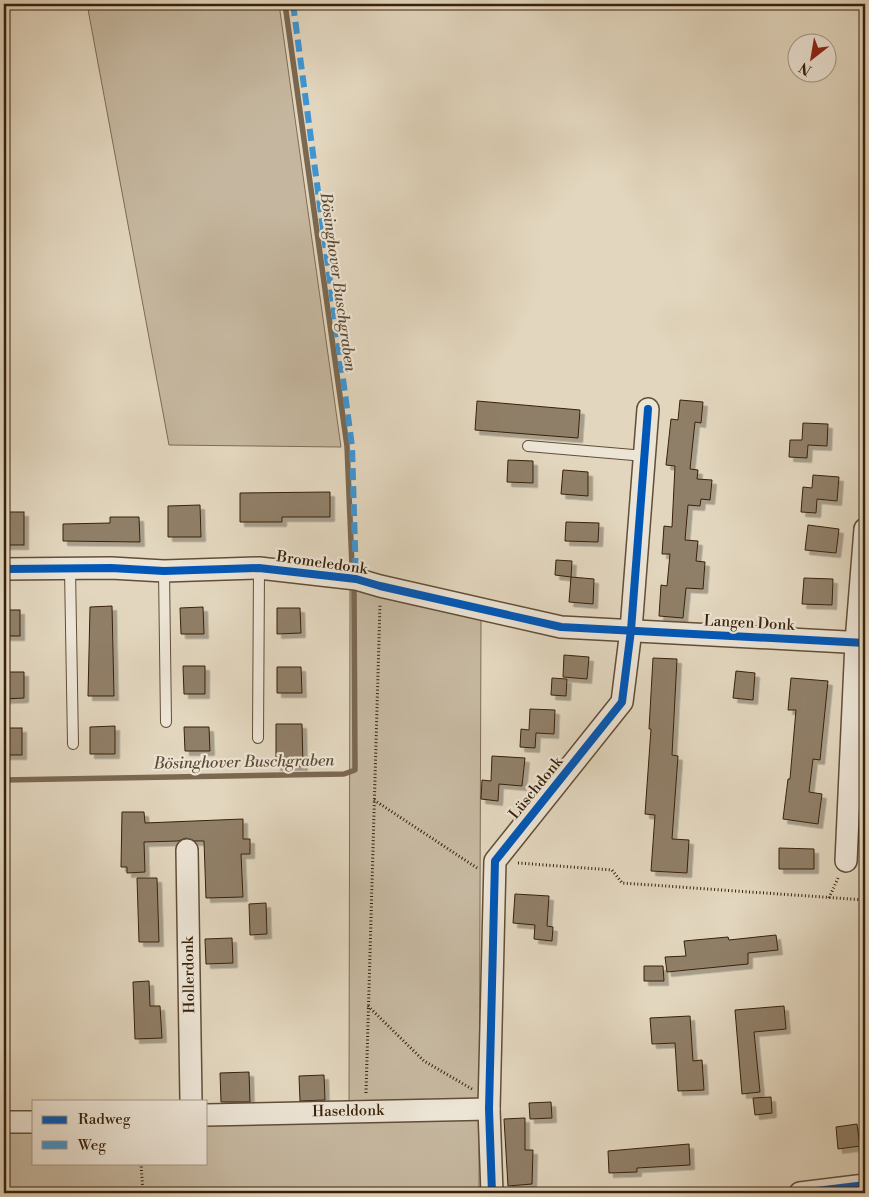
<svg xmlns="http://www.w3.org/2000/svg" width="869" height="1197" font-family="'Libre Bodoni',serif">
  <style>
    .green { fill: #c5b79f; stroke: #7e6c54 }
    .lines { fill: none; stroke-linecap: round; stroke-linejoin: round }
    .stream { stroke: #7b6850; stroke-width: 5.5 }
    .building { fill: #907f67; stroke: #382109; filter: url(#shadow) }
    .lane-casing { stroke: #624e36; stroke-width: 12 }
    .street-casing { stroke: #624e36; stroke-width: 24 }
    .path { stroke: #382109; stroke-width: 3; stroke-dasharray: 1 2.5; stroke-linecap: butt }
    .lane { stroke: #ece4d5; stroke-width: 10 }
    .street { stroke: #ece4d5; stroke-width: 21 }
    .quiet { stroke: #3e95d2; stroke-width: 6; stroke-dasharray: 12 6; stroke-linecap: butt }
    .cycleway-casing { stroke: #ece4d5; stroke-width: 11 }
    .cycleway { stroke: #0057b8; stroke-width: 8 }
    .labels { text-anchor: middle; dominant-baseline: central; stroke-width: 4.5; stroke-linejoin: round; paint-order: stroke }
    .street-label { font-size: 15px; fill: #382109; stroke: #ece4d5 }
    .water-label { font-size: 16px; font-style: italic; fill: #5f4b33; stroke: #ece4d5 }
  </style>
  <defs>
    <filter id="shadow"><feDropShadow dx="4.5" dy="4.5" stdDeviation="0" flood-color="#0004"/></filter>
  </defs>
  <rect width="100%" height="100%" fill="#e2d6be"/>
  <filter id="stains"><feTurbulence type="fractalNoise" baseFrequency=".004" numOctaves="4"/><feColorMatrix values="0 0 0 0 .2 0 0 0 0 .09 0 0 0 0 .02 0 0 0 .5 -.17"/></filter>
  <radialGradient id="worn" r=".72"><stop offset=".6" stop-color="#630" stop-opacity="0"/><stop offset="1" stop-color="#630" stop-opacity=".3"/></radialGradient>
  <g class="green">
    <path d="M 87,4 L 279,4 L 341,447 L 169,445 Z"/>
    <path d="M 350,581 L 481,619 L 479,1193 L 4,1193 L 4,1128 L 34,1127 L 34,1163 L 206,1163 L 206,1122 L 349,1116 Z"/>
  </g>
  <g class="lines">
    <g class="stream">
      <path d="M 285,4 L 347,446 L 352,566"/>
      <path d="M 4,780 L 344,774 L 355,770 L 354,583"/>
    </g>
  </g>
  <g class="building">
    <path d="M 680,400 L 703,402 L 701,423 L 695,422 L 690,469 L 698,470 L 697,479 L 712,480 L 710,500 L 701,499 L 700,506 L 688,505 L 685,540 L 698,541 L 696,561 L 705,562 L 703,589 L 686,588 L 683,618 L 659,616 L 661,585 L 667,586 L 670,554 L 662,554 L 664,526 L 672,527 L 675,466 L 666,465 L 671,419 L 678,420 Z"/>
    <path d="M 477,401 L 580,410 L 578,438 L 475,430 Z"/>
    <path d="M 803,423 L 828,424 L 827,446 L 808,445 L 807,458 L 789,457 L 790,440 L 802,440 Z"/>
    <path d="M 508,460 L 533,461 L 533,483 L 507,482 Z"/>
    <path d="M 563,470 L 588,472 L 588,496 L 561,494 Z"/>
    <path d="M 813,475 L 839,477 L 837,501 L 817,499 L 816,513 L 801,512 L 803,487 L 812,488 Z"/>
    <path d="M 330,492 L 330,517 L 282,517 L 282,522 L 240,522 L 240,493 Z"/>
    <path d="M 200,505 L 201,537 L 168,537 L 168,506 Z"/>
    <rect x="4" y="512" width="20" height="33"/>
    <path d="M 110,517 L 139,517 L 140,542 L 63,541 L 63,524 L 110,523 Z"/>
    <path d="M 566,522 L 599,523 L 598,542 L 565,541 Z"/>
    <path d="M 808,525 L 839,529 L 836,553 L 805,550 Z"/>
    <path d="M 556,560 L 572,561 L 571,577 L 555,575 Z"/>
    <path d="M 571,577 L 594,579 L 593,604 L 569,602 Z"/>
    <path d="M 804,578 L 833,579 L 832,605 L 802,604 Z"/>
    <path d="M 112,606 L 114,696 L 88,696 L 90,607 Z"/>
    <path d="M 203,607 L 204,634 L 181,634 L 180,608 Z"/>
    <path d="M 277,608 L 300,608 L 301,633 L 277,634 Z"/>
    <rect x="4" y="610" width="16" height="26"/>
    <path d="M 564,655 L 589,657 L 587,679 L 563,677 Z"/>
    <path d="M 653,658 L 677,659 L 672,755 L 678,756 L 672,839 L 689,840 L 687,873 L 651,871 L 655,815 L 645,814 L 651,729 L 649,729 Z"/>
    <path d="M 183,666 L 205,666 L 205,694 L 184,694 Z"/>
    <path d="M 277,667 L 301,667 L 302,693 L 277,693 Z"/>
    <path d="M 736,671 L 755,673 L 753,700 L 733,698 Z"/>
    <path d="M 4,672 L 24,672 L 24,698 L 4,699 Z"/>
    <path d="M 552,678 L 567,679 L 566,696 L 551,695 Z"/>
    <path d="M 791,678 L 828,681 L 820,760 L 813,759 L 809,792 L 822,794 L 818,824 L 783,819 L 788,779 L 790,779 L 796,710 L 788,710 Z"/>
    <path d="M 530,709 L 555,710 L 554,734 L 536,733 L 535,748 L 520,747 L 521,729 L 529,730 Z"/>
    <path d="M 276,724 L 302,724 L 303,766 L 276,766 Z"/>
    <path d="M 115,726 L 115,754 L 90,754 L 90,727 Z"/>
    <path d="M 184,727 L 209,727 L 210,751 L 185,751 Z"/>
    <rect x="4" y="728" width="18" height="27"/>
    <path d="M 492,756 L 525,758 L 522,786 L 499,784 L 498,801 L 481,799 L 482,780 L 491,781 Z"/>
    <path d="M 122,812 L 144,812 L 145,823 L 243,819 L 243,839 L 250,839 L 250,854 L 241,854 L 243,897 L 206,898 L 204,841 L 195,841 L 186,838 L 178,841 L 144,842 L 145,872 L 127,873 L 127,867 L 121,867 Z"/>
    <path d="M 779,848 L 814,849 L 814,869 L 779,869 Z"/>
    <path d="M 137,878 L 157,878 L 159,942 L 139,942 Z"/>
    <path d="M 515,894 L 549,896 L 547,926 L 553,927 L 552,941 L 534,939 L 535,925 L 513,923 Z"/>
    <path d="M 266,903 L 267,934 L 250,935 L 249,904 Z"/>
    <path d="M 776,935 L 778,950 L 748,953 L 748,964 L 667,972 L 665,957 L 686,956 L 684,941 L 728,937 L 729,940 Z"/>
    <path d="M 232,938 L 233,963 L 206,964 L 205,939 Z"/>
    <path d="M 644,966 L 663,966 L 664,981 L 644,981 Z"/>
    <path d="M 149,981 L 150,1006 L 160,1006 L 162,1038 L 135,1039 L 133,982 Z"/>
    <path d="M 784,1006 L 786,1029 L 754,1032 L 760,1092 L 742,1094 L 735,1010 Z"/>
    <path d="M 690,1016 L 693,1061 L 702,1060 L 704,1090 L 678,1091 L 675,1043 L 652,1044 L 650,1018 Z"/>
    <path d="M 249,1072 L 250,1102 L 221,1102 L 220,1073 Z"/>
    <path d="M 324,1075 L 325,1100 L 300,1101 L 299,1076 Z"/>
    <path d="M 771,1097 L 772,1113 L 755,1115 L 753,1098 Z"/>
    <path d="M 551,1102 L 552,1118 L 530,1119 L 529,1103 Z"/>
    <path d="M 525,1118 L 525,1150 L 533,1150 L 532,1184 L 508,1186 L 504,1119 Z"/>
    <path d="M 857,1124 L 860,1146 L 838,1149 L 836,1127 Z"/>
    <path d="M 689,1144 L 690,1165 L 637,1168 L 637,1172 L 609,1173 L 608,1151 Z"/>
  </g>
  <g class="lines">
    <defs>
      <g id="lane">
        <path d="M 528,446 L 645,456"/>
        <path d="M 70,569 L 73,744"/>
        <path d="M 164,571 L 166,722"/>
        <path d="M 258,738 L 259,568"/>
      </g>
      <g id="street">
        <path d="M 4,569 L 111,568 L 164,571 L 259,568 L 356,579 L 380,586 L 561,627 L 865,643"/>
        <path d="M 187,850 L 191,1101"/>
        <path d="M 846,861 L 856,642 L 865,529"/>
        <path d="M 206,1115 L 489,1109"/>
        <path d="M 4,1122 L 34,1122"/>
        <path d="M 492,1193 L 489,1109 L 495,861 L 622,702 L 631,630 L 648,409"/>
        <path d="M 800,1193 L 865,1185"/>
      </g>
    </defs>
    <use href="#lane" class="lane-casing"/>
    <use href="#street" class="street-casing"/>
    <g class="path">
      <path d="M 374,800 L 477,868"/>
      <path d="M 518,863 L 612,870 L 622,883 L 865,900"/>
      <path d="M 829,898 L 838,878"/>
      <path d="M 368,1006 L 424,1061 L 472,1089"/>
      <path d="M 366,1093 L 380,604"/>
      <path d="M 141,1163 L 143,1193"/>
    </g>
    <use href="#lane" class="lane"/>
    <use href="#street" class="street"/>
    <path class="quiet" d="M 293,4 L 352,446 L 356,579"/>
    <defs>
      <g id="cycleway">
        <path d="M 4,569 L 111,568 L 164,571 L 259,568 L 356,579 L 380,586 L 561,627 L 865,643"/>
        <path d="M 492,1193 L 489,1109 L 495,861 L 622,702 L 631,630 L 648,409"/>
        <path d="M 800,1193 L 865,1185"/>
      </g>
    </defs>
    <use href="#cycleway" class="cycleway-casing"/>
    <use href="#cycleway" class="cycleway"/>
  </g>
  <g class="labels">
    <g class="street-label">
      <text transform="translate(322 563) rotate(8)">Bromeledonk</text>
      <text transform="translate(749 623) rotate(3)">Langen Donk</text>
      <text transform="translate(536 788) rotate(-51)">Lüschdonk</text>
      <text transform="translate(189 975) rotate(-91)">Hollerdonk</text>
      <text transform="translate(348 1111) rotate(-1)">Haseldonk</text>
    </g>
    <g class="water-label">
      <text transform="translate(338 282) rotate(82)">Bösinghover Buschgraben</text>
      <text transform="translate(244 762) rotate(-1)">Bösinghover Buschgraben</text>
    </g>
  </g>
  <rect width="869" height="1197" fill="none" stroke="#e2d6be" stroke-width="20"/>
  <rect x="5" y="5" width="859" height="1187" fill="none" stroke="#382109" stroke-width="2.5"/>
  <rect x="10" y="10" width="849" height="1177" fill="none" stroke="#382109"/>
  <rect x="32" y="1100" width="175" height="65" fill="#ece4d5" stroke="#a49683"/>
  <rect x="42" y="1116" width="25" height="8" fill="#0057b8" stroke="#a49683"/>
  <text x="78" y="1124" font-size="15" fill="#382109">Radweg</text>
  <rect x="42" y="1141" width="25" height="8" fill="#3e95d2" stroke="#a49683"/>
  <text x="78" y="1150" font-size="15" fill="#382109">Weg</text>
  <g transform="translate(812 58) rotate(211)"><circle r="24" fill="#ece4d5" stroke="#a49683"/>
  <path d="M0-4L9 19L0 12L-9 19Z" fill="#8f2418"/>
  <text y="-8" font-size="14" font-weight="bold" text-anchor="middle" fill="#382109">N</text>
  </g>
  <rect width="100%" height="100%" filter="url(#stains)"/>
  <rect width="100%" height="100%" fill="url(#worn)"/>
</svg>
